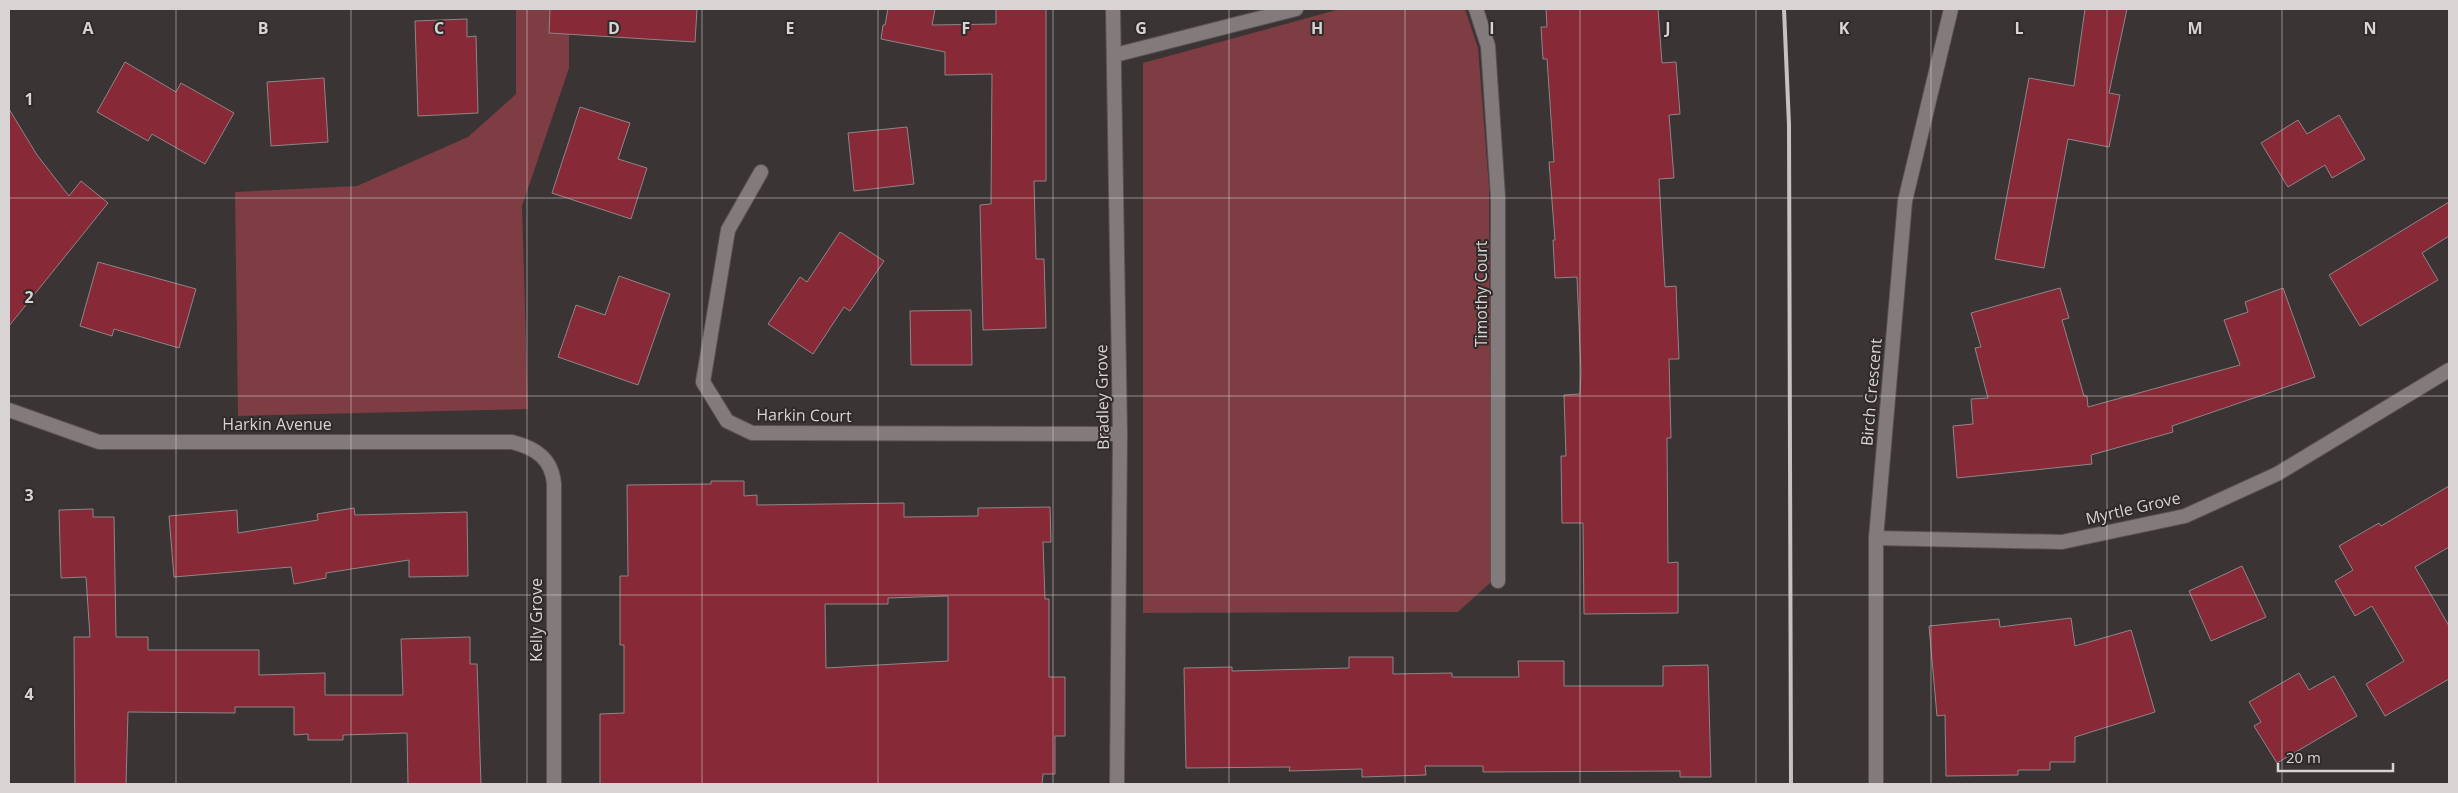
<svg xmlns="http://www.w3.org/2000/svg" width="2458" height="793" font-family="'Open Sans',sans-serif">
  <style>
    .green { fill: #7d3d43 }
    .building { fill: #872937; stroke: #8e8687; fill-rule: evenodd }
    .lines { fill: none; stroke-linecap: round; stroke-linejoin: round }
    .minor-casing { stroke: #585253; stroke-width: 16 }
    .tertiary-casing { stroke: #585253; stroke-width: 16 }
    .minor { stroke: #837b7b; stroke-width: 14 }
    .tertiary { stroke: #837b7b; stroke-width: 14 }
    .rail { stroke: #c6c2c2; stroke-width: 4 }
    .grid { fill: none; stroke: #d8d4d4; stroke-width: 1; stroke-opacity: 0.55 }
    .labels { text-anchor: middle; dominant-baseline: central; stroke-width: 4; stroke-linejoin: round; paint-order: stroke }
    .street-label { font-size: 16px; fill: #d8d4d4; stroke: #302a2a }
    .grid-label { font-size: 16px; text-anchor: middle; font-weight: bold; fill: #d8d4d4; stroke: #302a2a; stroke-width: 4; stroke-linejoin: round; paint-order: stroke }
  </style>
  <rect width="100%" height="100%" fill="#3a3434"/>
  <g class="green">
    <path d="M 516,9 L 569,9 L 569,68 L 522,206 L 528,409 L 238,416 L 235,192 L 357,186 L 468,137 L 516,94 Z"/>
    <path d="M 1340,9 L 1465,9 L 1478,48 L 1489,187 L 1491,582 L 1458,612 L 1143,613 L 1143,63 Z"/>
  </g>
  <g class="building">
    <path d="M 550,9 L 697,9 L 695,42 L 549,33 Z"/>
    <path d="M 888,9 L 935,9 L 932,25 L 996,24 L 996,9 L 1046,9 L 1046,181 L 1034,181 L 1036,259 L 1044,259 L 1046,328 L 983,330 L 980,205 L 991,204 L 992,74 L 945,75 L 945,52 L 881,39 L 883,25 L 885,25 Z"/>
    <path d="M 1546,9 L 1658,9 L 1662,63 L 1676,62 L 1680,114 L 1669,115 L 1674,178 L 1659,179 L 1665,287 L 1676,286 L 1679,359 L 1669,359 L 1671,438 L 1667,438 L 1668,563 L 1678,562 L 1678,613 L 1584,614 L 1583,523 L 1562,523 L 1561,456 L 1566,456 L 1564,395 L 1580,394 L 1581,372 L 1577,277 L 1555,278 L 1553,240 L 1555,240 L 1549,162 L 1554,162 L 1547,59 L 1543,59 L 1541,27 L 1547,27 Z"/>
    <path d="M 2085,9 L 2127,9 L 2109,93 L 2120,95 L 2109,147 L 2068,139 L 2044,268 L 1995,259 L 2029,78 L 2074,86 Z"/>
    <path d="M 467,19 L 467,37 L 476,36 L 478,113 L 418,116 L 415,21 Z"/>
    <path d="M 125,62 L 176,92 L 181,83 L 234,113 L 205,164 L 152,134 L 148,141 L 97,112 Z"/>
    <path d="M 324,78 L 328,142 L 271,146 L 267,82 Z"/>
    <path d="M 580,107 L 630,123 L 618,159 L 647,168 L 631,219 L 552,193 Z"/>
    <path d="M 9,109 L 37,155 L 69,196 L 81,181 L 108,203 L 9,326 Z"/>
    <path d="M 2339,115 L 2365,159 L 2332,178 L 2325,165 L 2288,187 L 2261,143 L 2298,120 L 2307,134 Z"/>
    <path d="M 907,127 L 914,184 L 854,191 L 848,133 Z"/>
    <path d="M 2449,202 L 2449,236 L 2422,253 L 2438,280 L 2360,326 L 2329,275 Z"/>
    <path d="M 840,232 L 884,261 L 850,311 L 844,307 L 813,354 L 768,324 L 800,277 L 807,282 Z"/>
    <path d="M 98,262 L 196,289 L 179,348 L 114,329 L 112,336 L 80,326 Z"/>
    <path d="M 619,276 L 670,294 L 638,385 L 558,357 L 576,305 L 605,315 Z"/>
    <path d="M 2060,288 L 2069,318 L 2062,320 L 2084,396 L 2087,396 L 2088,407 L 2240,365 L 2224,320 L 2248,312 L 2245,302 L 2283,288 L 2315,377 L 2172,426 L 2173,432 L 2091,455 L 2092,464 L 1957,478 L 1953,426 L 1973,424 L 1971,399 L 1988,398 L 1975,348 L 1981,347 L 1971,313 Z"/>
    <path d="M 971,310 L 972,365 L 911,365 L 910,311 Z"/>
    <path d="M 711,481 L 744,481 L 744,496 L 757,495 L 757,505 L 904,503 L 904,517 L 978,516 L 978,508 L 1050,507 L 1051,542 L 1043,542 L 1045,599 L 1049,599 L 1049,677 L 1065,677 L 1065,736 L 1055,736 L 1055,774 L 1043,774 L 1042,784 L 600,784 L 600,714 L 624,713 L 624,645 L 620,645 L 620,576 L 628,576 L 627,485 L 711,484 ZM 948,596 L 948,661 L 826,668 L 825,604 L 888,604 L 888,598 Z"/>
    <path d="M 2449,486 L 2449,547 L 2415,567 L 2449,626 L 2449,679 L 2385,716 L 2366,684 L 2404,661 L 2372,606 L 2355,616 L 2335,581 L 2353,570 L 2339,546 L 2379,523 L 2381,526 Z"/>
    <path d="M 354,508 L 355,515 L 467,512 L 468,576 L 409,577 L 409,560 L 326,573 L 326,578 L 294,584 L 291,567 L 174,577 L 169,516 L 237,510 L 238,533 L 318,520 L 317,514 Z"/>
    <path d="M 93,509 L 93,517 L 114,517 L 116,637 L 148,637 L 148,650 L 259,650 L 259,675 L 325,673 L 325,695 L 403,695 L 401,639 L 470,637 L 470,664 L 477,664 L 481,784 L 408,784 L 407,733 L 343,735 L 343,740 L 308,740 L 308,734 L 294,735 L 294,707 L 235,707 L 235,713 L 128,712 L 126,784 L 75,784 L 74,637 L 90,637 L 86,577 L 61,578 L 59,510 Z"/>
    <path d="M 2242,566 L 2266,617 L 2211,641 L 2189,591 Z"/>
    <path d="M 2071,618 L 2075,646 L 2131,630 L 2155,712 L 2075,737 L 2075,762 L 2050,762 L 2050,770 L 2018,770 L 2018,775 L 1946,776 L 1945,715 L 1937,716 L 1929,626 L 1999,619 L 2000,627 Z"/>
    <path d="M 1349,657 L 1393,657 L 1393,674 L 1452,673 L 1452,677 L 1519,677 L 1518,661 L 1564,661 L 1564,686 L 1663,686 L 1663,666 L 1708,665 L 1711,777 L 1680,777 L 1680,771 L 1483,772 L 1483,766 L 1425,766 L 1426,775 L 1362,777 L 1362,769 L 1289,771 L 1290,767 L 1186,768 L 1184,668 L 1232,667 L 1232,671 L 1349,668 Z"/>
    <path d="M 2299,673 L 2309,690 L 2334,676 L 2357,716 L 2277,763 L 2254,726 L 2261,722 L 2249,702 Z"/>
  </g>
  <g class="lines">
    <defs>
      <g id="minor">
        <path d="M 1476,9 L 1488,46 L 1498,197 L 1498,581"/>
        <path d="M 1115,55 L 1296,9"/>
        <path d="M 761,172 L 728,230 L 703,382 L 727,421 L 752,433 L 1120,434"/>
        <path d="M 9,410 L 99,442 L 512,442 C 536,448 552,459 554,484 L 554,784"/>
        <path d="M 1876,538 L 2062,542 L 2185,516 L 2277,474 L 2449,370"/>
        <path d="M 1876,784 L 1876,538 L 1905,201 L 1951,9"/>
      </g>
      <path id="tertiary" d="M 1113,9 L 1120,434 L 1117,784"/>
    </defs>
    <use href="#minor" class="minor-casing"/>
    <use href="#tertiary" class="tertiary-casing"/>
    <use href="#minor" class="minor"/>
    <use href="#tertiary" class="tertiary"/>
    <path class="rail" d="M 1784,9 L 1789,125 L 1791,784"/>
  </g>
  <path class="grid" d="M 176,9 L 176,784M 351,9 L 351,784M 527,9 L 527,784M 702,9 L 702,784M 878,9 L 878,784M 1053,9 L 1053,784M 1229,9 L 1229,784M 1405,9 L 1405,784M 1580,9 L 1580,784M 1756,9 L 1756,784M 1931,9 L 1931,784M 2107,9 L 2107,784M 2282,9 L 2282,784M 9,198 L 2449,198M 9,396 L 2449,396M 9,595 L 2449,595"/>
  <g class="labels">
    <g class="street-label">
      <text transform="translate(1481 294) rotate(-90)">Timothy Court</text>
      <text transform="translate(1871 392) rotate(-85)">Birch Crescent</text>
      <text transform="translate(1102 397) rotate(-91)">Bradley Grove</text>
      <text transform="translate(804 415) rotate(1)">Harkin Court</text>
      <text x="277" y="424">Harkin Avenue</text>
      <text transform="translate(2133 508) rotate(-13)">Myrtle Grove</text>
      <text transform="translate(536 620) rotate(-90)">Kelly Grove</text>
    </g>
  </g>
  <g class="grid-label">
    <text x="88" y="34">A</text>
    <text x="263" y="34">B</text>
    <text x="439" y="34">C</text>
    <text x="614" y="34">D</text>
    <text x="790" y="34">E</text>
    <text x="966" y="34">F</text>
    <text x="1141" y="34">G</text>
    <text x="1317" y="34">H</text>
    <text x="1492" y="34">I</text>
    <text x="1668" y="34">J</text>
    <text x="1844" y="34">K</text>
    <text x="2019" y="34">L</text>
    <text x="2195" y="34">M</text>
    <text x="2370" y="34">N</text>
    <text x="29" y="105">1</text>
    <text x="29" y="303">2</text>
    <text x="29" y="501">3</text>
    <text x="29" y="700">4</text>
  </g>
  <rect width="2458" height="793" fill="none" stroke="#d8d4d4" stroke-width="20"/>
  <path d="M2278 763v8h115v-8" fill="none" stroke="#d8d4d4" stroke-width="2.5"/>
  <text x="2286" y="763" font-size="15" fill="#d8d4d4" stroke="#302a2a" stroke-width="4" paint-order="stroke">20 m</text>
</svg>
